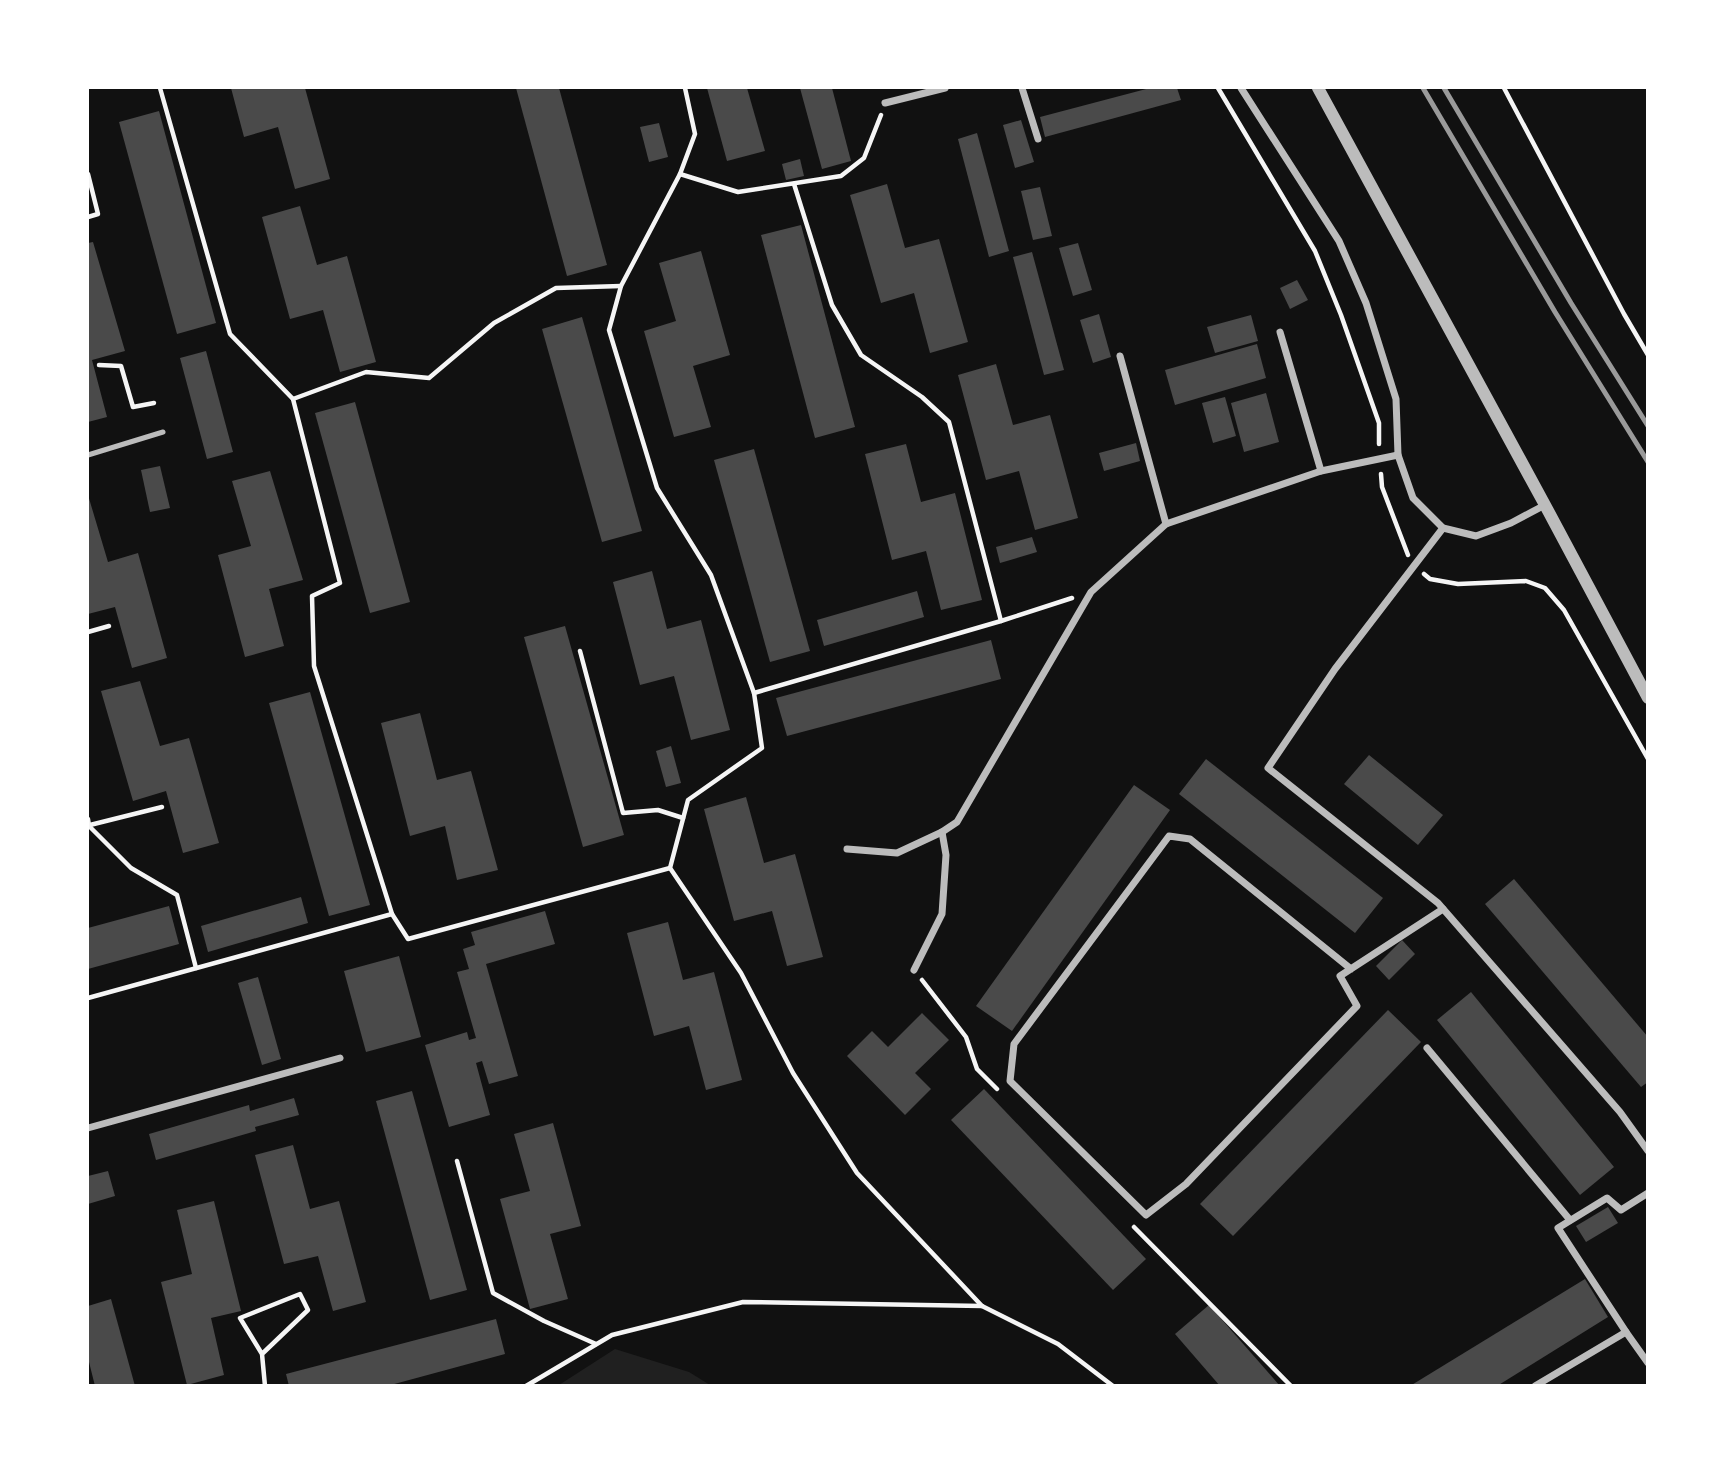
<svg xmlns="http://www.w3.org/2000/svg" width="1735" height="1473" font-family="'Open Sans',sans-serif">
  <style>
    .green { fill: #202020 }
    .building { fill: #4a4a4a }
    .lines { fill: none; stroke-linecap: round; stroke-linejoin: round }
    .path { stroke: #f5f5f5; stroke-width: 4.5 }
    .service { stroke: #bcbcbc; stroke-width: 5 }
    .minor { stroke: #bcbcbc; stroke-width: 7 }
    .tertiary { stroke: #bcbcbc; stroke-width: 12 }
    .rail { stroke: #9a9a9a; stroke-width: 5 }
  </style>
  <rect width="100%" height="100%" fill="#111"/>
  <path class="green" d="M 615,1349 L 689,1372 L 710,1385 L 559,1385 Z"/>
  <g class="building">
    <path d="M 231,88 L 305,88 L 330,179 L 295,189 L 278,127 L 244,137 Z"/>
    <path d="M 516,88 L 559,88 L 607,265 L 567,276 Z"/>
    <path d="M 707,88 L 747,88 L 765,151 L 727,161 Z"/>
    <path d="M 800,88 L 832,88 L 851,161 L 822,169 Z"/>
    <path d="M 1150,88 L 1177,88 L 1181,100 L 1045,137 L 1040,117 Z"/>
    <path d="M 159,111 L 216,323 L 177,334 L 119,122 Z"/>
    <path d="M 1021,120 L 1034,162 L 1015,168 L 1003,125 Z"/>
    <path d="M 659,123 L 668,157 L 649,162 L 640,127 Z"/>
    <path d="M 977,133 L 1009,251 L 989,257 L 958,139 Z"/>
    <path d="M 800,159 L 804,176 L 786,180 L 782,164 Z"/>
    <path d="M 887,184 L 905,248 L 939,239 L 968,342 L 930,353 L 914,293 L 881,303 L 850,195 Z"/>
    <path d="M 1040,187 L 1052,236 L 1033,240 L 1021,191 Z"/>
    <path d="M 300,206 L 317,265 L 347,256 L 376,362 L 340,372 L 323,310 L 290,319 L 262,217 Z"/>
    <path d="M 801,225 L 855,427 L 815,438 L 761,235 Z"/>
    <path d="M 93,242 L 125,351 L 92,360 L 107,417 L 88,422 L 88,243 Z"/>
    <path d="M 1078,243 L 1092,290 L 1073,296 L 1059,248 Z"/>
    <path d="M 701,251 L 730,355 L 693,366 L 711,427 L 674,437 L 644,331 L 676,321 L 659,263 Z"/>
    <path d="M 1032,252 L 1064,370 L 1044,375 L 1013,257 Z"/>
    <path d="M 1297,280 L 1308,300 L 1290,309 L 1280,288 Z"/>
    <path d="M 1099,314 L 1111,357 L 1093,363 L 1080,320 Z"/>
    <path d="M 1251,315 L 1258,341 L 1215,353 L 1207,327 Z"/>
    <path d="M 582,317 L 642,531 L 602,542 L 542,329 Z"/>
    <path d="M 1257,344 L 1266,378 L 1175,405 L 1165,370 Z"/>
    <path d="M 206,351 L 233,452 L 207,459 L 180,358 Z"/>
    <path d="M 996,364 L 1013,425 L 1050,415 L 1078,518 L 1035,530 L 1019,471 L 986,480 L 958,375 Z"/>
    <path d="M 1266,393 L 1279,442 L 1244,452 L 1231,403 Z"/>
    <path d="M 1225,397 L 1236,436 L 1213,443 L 1202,403 Z"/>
    <path d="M 355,402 L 410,602 L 370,613 L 315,413 Z"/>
    <path d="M 1136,443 L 1140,461 L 1104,471 L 1099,453 Z"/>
    <path d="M 906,444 L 921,502 L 955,493 L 982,600 L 941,610 L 926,551 L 892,560 L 865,454 Z"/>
    <path d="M 754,449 L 810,651 L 770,662 L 714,460 Z"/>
    <path d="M 160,466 L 170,508 L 150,512 L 141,470 Z"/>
    <path d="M 270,471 L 303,580 L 269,589 L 284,646 L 245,657 L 218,555 L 251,546 L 232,481 Z"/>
    <path d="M 88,495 L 108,562 L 138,553 L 167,658 L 132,668 L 115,607 L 88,614 Z"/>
    <path d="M 1032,537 L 1037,552 L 1000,563 L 996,547 Z"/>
    <path d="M 652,571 L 667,629 L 701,620 L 730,730 L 691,740 L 674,676 L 640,685 L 613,582 Z"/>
    <path d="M 917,591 L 924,617 L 824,646 L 817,620 Z"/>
    <path d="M 565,626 L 624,835 L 583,847 L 524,637 Z"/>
    <path d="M 991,640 L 1001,679 L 787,736 L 776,698 Z"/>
    <path d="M 140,681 L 160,746 L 189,738 L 219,843 L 183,853 L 166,791 L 133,801 L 101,691 Z"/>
    <path d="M 310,692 L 370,905 L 329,916 L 269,703 Z"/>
    <path d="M 420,713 L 437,780 L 471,771 L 498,870 L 457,880 L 445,826 L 410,836 L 381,723 Z"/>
    <path d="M 671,746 L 681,783 L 666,787 L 656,751 Z"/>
    <path d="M 1369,755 L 1443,815 L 1418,845 L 1344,784 Z"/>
    <path d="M 1206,759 L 1383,898 L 1355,933 L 1179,794 Z"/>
    <path d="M 1134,785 L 1170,810 L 1012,1031 L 976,1006 Z"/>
    <path d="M 746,797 L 764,863 L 795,854 L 823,957 L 787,966 L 772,911 L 734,921 L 704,809 Z"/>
    <path d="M 1514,879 L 1648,1037 L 1648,1082 L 1641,1087 L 1485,904 Z"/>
    <path d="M 301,897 L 308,923 L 208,952 L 201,926 Z"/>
    <path d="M 169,906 L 179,944 L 88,969 L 88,928 Z"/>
    <path d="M 545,911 L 555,944 L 486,964 L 518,1076 L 489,1084 L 482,1061 L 476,1063 L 490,1115 L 449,1127 L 425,1045 L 467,1032 L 469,1040 L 476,1038 L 457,972 L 469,969 L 463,949 L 475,945 L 471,932 Z"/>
    <path d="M 668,922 L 683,980 L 714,972 L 742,1080 L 706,1090 L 689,1026 L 654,1036 L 627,933 Z"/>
    <path d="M 1402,940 L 1415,954 L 1389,980 L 1376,966 Z"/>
    <path d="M 399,956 L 421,1037 L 366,1052 L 344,971 Z"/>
    <path d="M 258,977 L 281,1059 L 262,1065 L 238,983 Z"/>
    <path d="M 1471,992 L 1614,1167 L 1580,1195 L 1437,1020 Z"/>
    <path d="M 1388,1010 L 1421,1042 L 1233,1236 L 1200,1204 Z"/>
    <path d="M 922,1013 L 949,1040 L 915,1073 L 931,1089 L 905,1115 L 847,1056 L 872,1031 L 888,1047 Z"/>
    <path d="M 984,1089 L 1146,1259 L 1113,1290 L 951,1120 Z"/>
    <path d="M 412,1091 L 467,1290 L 430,1300 L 376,1101 Z"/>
    <path d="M 294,1098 L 299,1115 L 255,1127 L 256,1131 L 156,1160 L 149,1134 L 249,1105 L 250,1111 Z"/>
    <path d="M 553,1123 L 581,1226 L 550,1234 L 568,1299 L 530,1309 L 500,1199 L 530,1191 L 514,1134 Z"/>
    <path d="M 293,1145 L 310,1209 L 339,1201 L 366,1302 L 333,1311 L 318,1256 L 284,1264 L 255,1155 Z"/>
    <path d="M 108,1171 L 115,1196 L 88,1204 L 88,1176 Z"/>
    <path d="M 214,1201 L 241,1311 L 211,1318 L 224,1375 L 187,1385 L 161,1282 L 192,1274 L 177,1210 Z"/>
    <path d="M 1608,1207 L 1618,1223 L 1586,1242 L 1576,1226 Z"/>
    <path d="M 1585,1279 L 1608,1317 L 1497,1386 L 1410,1386 Z"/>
    <path d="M 111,1299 L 135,1386 L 95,1386 L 88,1358 L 88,1306 Z"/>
    <path d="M 1209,1305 L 1280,1386 L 1220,1386 L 1175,1334 Z"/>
    <path d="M 496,1319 L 505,1354 L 387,1386 L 289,1386 L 286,1374 Z"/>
  </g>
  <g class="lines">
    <g class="path">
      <path d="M 685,88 L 695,134 L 680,174 L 621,286 L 609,330 L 657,488 L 711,575 L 754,693 L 762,748 L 688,800 L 670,868 L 741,973 L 793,1073 L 857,1173 L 982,1306 L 1058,1344 L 1113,1386"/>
      <path d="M 1218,88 L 1315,251 L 1341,315 L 1379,423 L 1379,444"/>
      <path d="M 1504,88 L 1624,314 L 1648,355"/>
      <path d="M 88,174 L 98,214 L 88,217"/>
      <path d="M 680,174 L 738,192 L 841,176 L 864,158 L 881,115"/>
      <path d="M 794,184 L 832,305 L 861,355 L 922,397 L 949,422 L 1001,621"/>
      <path d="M 99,365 L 121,366 L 133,407 L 154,403"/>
      <path d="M 293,399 L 366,372 L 429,378 L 494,323 L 556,288 L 621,286"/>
      <path d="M 1381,474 L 1382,487 L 1408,555"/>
      <path d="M 1424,574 L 1430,579 L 1458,584 L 1526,581 L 1545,588 L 1564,610 L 1648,759"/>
      <path d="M 88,632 L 109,626"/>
      <path d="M 580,651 L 623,813 L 658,810 L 683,818"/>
      <path d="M 754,693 L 1001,621 L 1072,598"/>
      <path d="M 88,819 L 89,826 L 131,868 L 177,895 L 196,968"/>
      <path d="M 90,825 L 162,807"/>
      <path d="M 392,914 L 408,939 L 670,868"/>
      <path d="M 922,980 L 966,1037 L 977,1069 L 997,1089"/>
      <path d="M 88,998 L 392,914 L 314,666 L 312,596 L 340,583 L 293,399 L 230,334 L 160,88"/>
      <path d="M 457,1161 L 493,1293 L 544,1321 L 596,1344"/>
      <path d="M 1134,1227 L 1291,1386"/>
      <path d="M 262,1354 L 308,1310 L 300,1294 L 240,1318 L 262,1354 L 265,1386"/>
      <path d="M 526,1386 L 612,1335 L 743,1302 L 982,1306"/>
    </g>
    <path class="service" d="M 88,455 L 163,432"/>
    <g class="minor">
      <path d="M 1022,88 L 1038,139"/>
      <path d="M 1241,88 L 1339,241 L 1366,303 L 1396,399 L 1398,455 L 1413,498 L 1443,528 L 1476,536 L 1511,523 L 1545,505"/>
      <path d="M 885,103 L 945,88"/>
      <path d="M 1280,332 L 1321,471"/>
      <path d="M 1120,356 L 1166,524"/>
      <path d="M 1443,528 L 1335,669 L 1268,768 L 1438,903 L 1620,1112 L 1648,1151"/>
      <path d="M 847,849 L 897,853 L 942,832 L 957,822 L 1091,592 L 1166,524 L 1321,471 L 1398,455"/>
      <path d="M 1351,969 L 1190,839 L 1169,836 L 1014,1044 L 1010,1081 L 1146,1215 L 1186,1184 L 1357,1006 L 1340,976 L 1443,909"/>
      <path d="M 914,970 L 942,914 L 946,855 L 942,832"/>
      <path d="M 1427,1048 L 1570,1220"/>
      <path d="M 88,1128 L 340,1058"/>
      <path d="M 1626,1332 L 1648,1363"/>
      <path d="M 1535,1386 L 1626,1332 L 1558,1228 L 1607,1198 L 1621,1210 L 1648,1193"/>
    </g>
    <path class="tertiary" d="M 1318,88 L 1545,505 L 1648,698"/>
    <g class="rail">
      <path d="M 1423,88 L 1555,312 L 1648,462"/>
      <path d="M 1444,88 L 1571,303 L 1648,426"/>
    </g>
  </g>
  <rect width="1735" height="1473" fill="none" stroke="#ffffff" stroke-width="178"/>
</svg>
